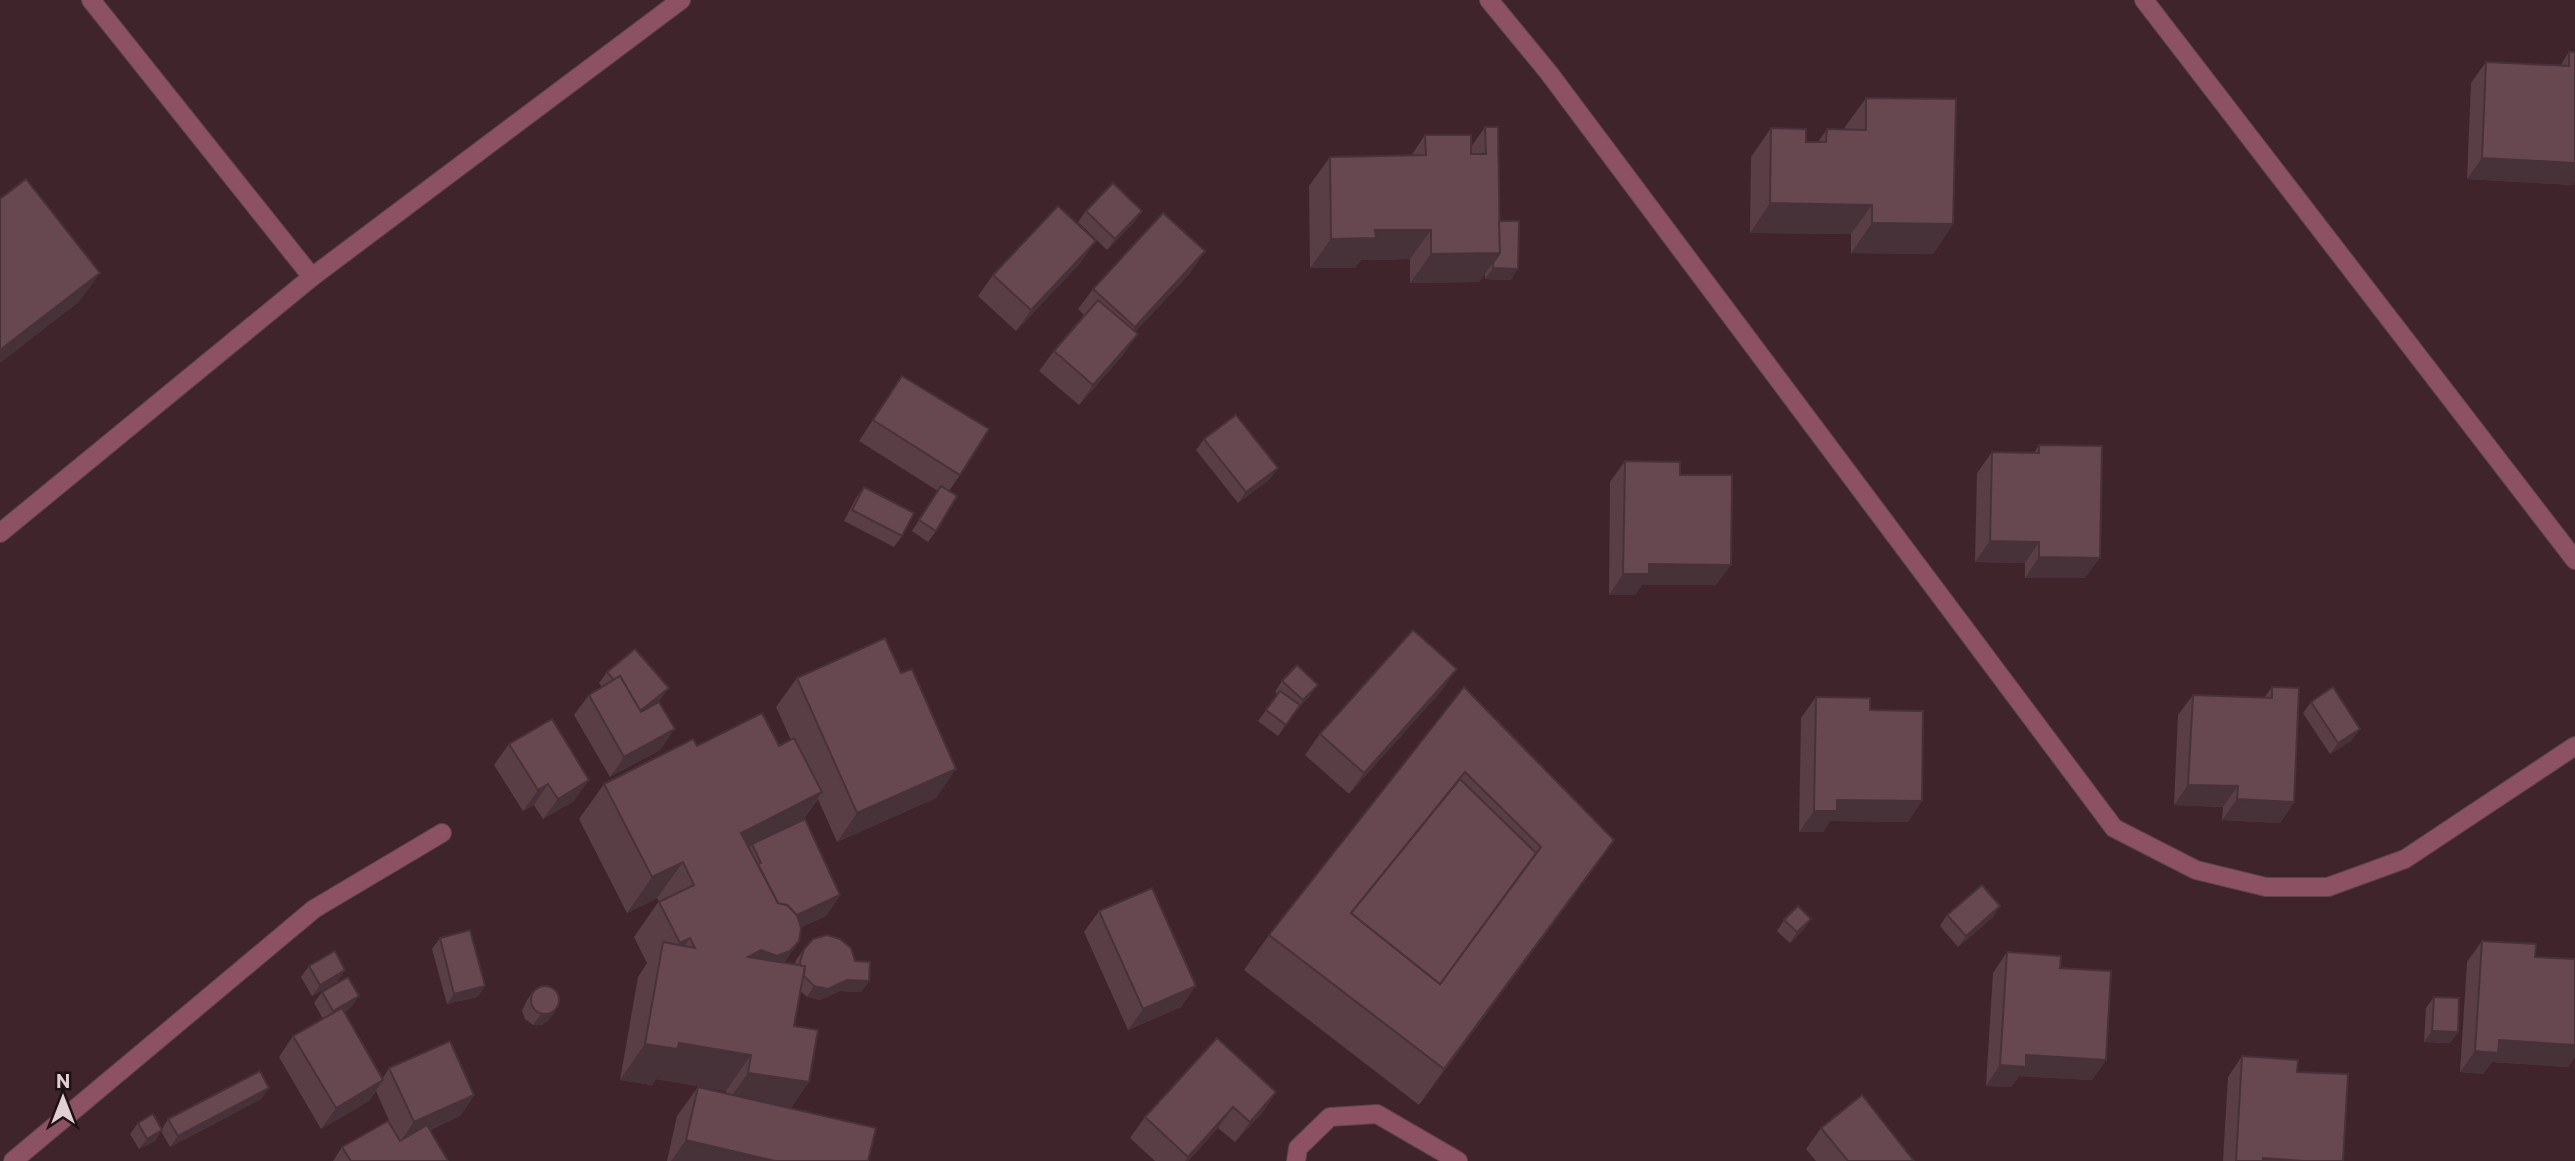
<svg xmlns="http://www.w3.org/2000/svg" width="2575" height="1161" font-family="Commissioner,sans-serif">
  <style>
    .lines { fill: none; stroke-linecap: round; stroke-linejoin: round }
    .minor-casing { stroke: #5d434a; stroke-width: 20 }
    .minor { stroke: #8c5163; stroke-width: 18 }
    .wall { fill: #593e46 }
    .shaded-wall { fill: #483239 }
    .building { fill: #674851; stroke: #483239; stroke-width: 2; fill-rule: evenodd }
  </style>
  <rect width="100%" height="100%" fill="#40242c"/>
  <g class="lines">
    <defs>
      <g id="minor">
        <path d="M 91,0 L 312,277"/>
        <path d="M 1489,0 L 1549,73 L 2114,828 L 2196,870 L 2266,887 L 2328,887 L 2405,859 L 2575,746"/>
        <path d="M 2144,0 L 2575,560"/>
        <path d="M 0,533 L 312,277 L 681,0"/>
        <path d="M 13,1161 L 314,909 L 442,833"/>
        <path d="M 1296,1161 L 1298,1148 L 1330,1117 L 1377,1114 L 1458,1161"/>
      </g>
    </defs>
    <use href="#minor" class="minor-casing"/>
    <use href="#minor" class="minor"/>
  </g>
  <g class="wall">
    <path d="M 2569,52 L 2575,52 L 2575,181 L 2573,185 L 2467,179 L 2471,83 L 2486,62 L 2560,66 Z"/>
    <path d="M 1866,98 L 1953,224 L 1933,254 L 1851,253 L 1851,234 L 1750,233 L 1751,157 L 1771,128 L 1806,142 L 1818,142 L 1827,129 L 1845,130 L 1845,127 Z"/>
    <path d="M 1485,127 L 1499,221 L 1511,280 L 1485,279 L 1485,274 L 1479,282 L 1410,283 L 1410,259 L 1361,260 L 1355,268 L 1310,268 L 1309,186 L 1330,157 L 1411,156 L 1425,135 L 1471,147 Z"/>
    <path d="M 1086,211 L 1142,211 L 1134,222 L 1107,250 L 1078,222 Z"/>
    <path d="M 1081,262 L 1016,331 L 978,296 L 993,275 Z"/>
    <path d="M 1191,272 L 1135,332 L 1123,355 L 1079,405 L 1039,371 L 1054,351 L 1084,315 L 1078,309 L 1093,289 Z"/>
    <path d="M 902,376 L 960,475 L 949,491 L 936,531 L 928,542 L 912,531 L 938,491 L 859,441 Z"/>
    <path d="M 1204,439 L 1278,468 L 1270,479 L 1238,503 L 1196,450 Z"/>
    <path d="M 2039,445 L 2085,578 L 2025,578 L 2025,563 L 1975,562 L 1977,473 L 1992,452 L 2034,453 Z"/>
    <path d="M 1625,461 L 1716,585 L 1642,585 L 1635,595 L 1609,595 L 1610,482 Z"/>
    <path d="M 864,487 L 902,536 L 894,547 L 844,521 L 856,498 Z"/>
    <path d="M 607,672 L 661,699 L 652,706 L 660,750 L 610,777 L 574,715 L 589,695 L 602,687 L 599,683 Z"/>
    <path d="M 797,678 L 936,798 L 837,842 L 818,799 L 802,821 L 840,895 L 826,916 L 801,927 L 799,941 L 784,963 L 795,964 L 796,960 L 804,949 L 855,961 L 869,981 L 861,992 L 840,991 L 820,1000 L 807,997 L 800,991 L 794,1026 L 791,1109 L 868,1161 L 667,1161 L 677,1116 L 698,1087 L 726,1093 L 726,1091 L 656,1079 L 652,1085 L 620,1080 L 638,977 L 647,963 L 634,937 L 659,901 L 657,898 L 627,913 L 579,819 L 604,784 L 697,746 L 779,746 L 791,740 L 776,707 Z"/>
    <path d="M 1282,681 L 1310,696 L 1296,710 L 1278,736 L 1258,721 L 1278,694 L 1275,692 Z"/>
    <path d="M 1464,687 L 1614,840 L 1589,875 L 1419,1105 L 1244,970 L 1269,935 Z"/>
    <path d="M 2272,687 L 2294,802 L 2280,823 L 2222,820 L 2223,807 L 2174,805 L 2178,715 L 2193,695 L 2264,698 Z"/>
    <path d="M 1442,690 L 1349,794 L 1305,755 L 1320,734 Z"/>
    <path d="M 1816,697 L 1870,710 L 1908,822 L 1830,821 L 1823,832 L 1799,832 L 1801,718 Z"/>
    <path d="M 2311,702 L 2352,740 L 2330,754 L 2303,713 Z"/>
    <path d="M 509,744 L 574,801 L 543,819 L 534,805 L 523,811 L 494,765 Z"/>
    <path d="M 1099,911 L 1181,1007 L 1128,1030 L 1084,932 Z"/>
    <path d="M 1947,915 L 1993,917 L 1958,947 L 1940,926 Z"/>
    <path d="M 1811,919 L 1804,929 L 1790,943 L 1777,931 L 1784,920 Z"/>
    <path d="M 440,938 L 485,986 L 477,997 L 447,1004 L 432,949 Z"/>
    <path d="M 2482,941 L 2535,957 L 2575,959 L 2575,1057 L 2568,1067 L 2492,1062 L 2483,1074 L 2460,1072 L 2467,962 Z"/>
    <path d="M 2007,952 L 2060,968 L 2106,1060 L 2092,1080 L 2019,1076 L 2011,1087 L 1986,1086 L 1993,973 Z"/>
    <path d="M 309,966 L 338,981 L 312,996 L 301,977 Z"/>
    <path d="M 533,991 L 549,1020 L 541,1025 L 533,1025 L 525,1019 L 522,1011 L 526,1002 Z"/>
    <path d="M 322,992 L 359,996 L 351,1007 L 344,1012 L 383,1078 L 389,1068 L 474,1095 L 460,1116 L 430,1130 L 448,1161 L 333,1161 L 342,1147 L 394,1132 L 376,1091 L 369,1101 L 321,1129 L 279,1057 L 293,1036 L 323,1019 L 314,1003 Z"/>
    <path d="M 2434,997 L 2458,1032 L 2450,1043 L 2424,1042 L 2426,1008 Z"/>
    <path d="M 2242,1056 L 2297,1072 L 2343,1161 L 2223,1161 L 2228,1077 Z"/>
    <path d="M 1276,1092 L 1262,1113 L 1235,1142 L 1218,1128 L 1188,1161 L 1155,1161 L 1130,1138 L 1145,1117 Z"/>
    <path d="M 261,1099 L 170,1147 L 161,1131 L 155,1141 L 139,1149 L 130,1134 L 138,1123 L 162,1129 L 168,1119 Z"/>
    <path d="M 1821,1128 L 1914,1161 L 1816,1161 L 1806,1149 Z"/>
  </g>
  <g class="shaded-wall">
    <path d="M 2482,158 L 2575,163 L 2575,181 L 2573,185 L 2467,179 Z"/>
    <path d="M 1770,203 L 1872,205 L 1851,234 L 1750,233 Z"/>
    <path d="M 1142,211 L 1134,222 L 1107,250 L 1115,239 Z"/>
    <path d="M 1872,223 L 1953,224 L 1933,254 L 1851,253 Z"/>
    <path d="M 1375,230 L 1431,230 L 1410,259 L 1361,260 L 1355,268 L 1310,268 L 1331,239 Z"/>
    <path d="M 1096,241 L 1081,262 L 1016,331 L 1031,310 Z"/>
    <path d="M 1205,251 L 1191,272 L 1120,348 L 1135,327 Z"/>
    <path d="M 1500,253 L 1479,282 L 1410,283 L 1431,254 Z"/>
    <path d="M 1493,268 L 1518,269 L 1511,280 L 1485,279 Z"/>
    <path d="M 100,273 L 79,302 L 0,363 L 0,350 Z"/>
    <path d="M 1138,334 L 1123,355 L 1079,405 L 1093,385 Z"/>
    <path d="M 1278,468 L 1270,479 L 1238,503 L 1246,492 Z"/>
    <path d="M 1990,541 L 2039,542 L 2025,563 L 1975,562 Z"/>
    <path d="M 2039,557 L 2100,558 L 2085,578 L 2025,578 Z"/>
    <path d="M 1649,564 L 1731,565 L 1716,585 L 1642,585 L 1635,595 L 1609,595 L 1623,574 Z"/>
    <path d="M 1457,669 L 1442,690 L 1349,794 L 1364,773 Z"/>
    <path d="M 1318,685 L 1310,696 L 1296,710 L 1278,736 L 1303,700 Z"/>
    <path d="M 669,688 L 661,699 L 632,722 L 640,712 Z"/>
    <path d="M 675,729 L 660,750 L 610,777 L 624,757 Z"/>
    <path d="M 2360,729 L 2352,740 L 2330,754 L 2338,743 Z"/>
    <path d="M 956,769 L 936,798 L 837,842 L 857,813 Z"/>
    <path d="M 589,780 L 574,801 L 543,819 L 558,799 Z"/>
    <path d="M 548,784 L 534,805 L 523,811 L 538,790 Z"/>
    <path d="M 2188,785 L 2238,786 L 2223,807 L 2174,805 Z"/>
    <path d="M 822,792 L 797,828 L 752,844 L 745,854 L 741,833 Z"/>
    <path d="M 2237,799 L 2294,802 L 2280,823 L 2222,820 Z"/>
    <path d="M 1837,800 L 1922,801 L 1908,822 L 1830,821 L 1823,832 L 1799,832 L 1814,811 Z"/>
    <path d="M 1614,840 L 1589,875 L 1419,1105 L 1444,1069 Z"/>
    <path d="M 683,862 L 657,898 L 627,913 L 652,877 Z"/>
    <path d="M 840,895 L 826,916 L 770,942 L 785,921 Z"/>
    <path d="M 2000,906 L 1993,917 L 1958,947 L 1966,936 Z"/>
    <path d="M 1811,919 L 1804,929 L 1790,943 L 1797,932 Z"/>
    <path d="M 690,938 L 665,974 L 657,976 L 680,943 Z"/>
    <path d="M 799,941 L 774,977 L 748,957 L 761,950 Z"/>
    <path d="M 345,970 L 338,981 L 312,996 L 320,985 Z"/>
    <path d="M 847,980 L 869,981 L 861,992 L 840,991 L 820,1000 L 807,997 L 814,986 Z"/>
    <path d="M 485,986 L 477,997 L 447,1004 L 454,994 Z"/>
    <path d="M 1196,986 L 1181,1007 L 1128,1030 L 1143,1009 Z"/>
    <path d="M 359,996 L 351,1007 L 325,1022 L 333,1011 Z"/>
    <path d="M 557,1009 L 549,1020 L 541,1025 L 533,1025 L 540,1015 Z"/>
    <path d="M 2432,1031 L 2458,1032 L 2450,1043 L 2424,1042 Z"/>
    <path d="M 2499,1040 L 2575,1045 L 2575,1057 L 2568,1067 L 2492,1062 L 2483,1074 L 2460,1072 L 2475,1051 Z"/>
    <path d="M 679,1043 L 751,1055 L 726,1091 L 656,1079 L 652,1085 L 620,1080 L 645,1044 Z"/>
    <path d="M 2026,1055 L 2106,1060 L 2092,1080 L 2019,1076 L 2011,1087 L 1986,1086 L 2000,1065 Z"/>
    <path d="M 748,1073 L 809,1082 L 784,1118 L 723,1108 Z"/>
    <path d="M 383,1080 L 369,1101 L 321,1129 L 336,1108 Z"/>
    <path d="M 269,1088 L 261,1099 L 170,1147 L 178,1136 Z"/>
    <path d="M 1276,1092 L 1262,1113 L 1235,1142 L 1250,1122 Z"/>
    <path d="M 474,1095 L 460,1116 L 399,1143 L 414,1122 Z"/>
    <path d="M 1233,1107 L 1218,1128 L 1188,1161 L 1185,1161 Z"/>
    <path d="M 162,1130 L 155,1141 L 139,1149 L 147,1139 Z"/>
    <path d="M 686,1140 L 775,1161 L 671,1161 Z"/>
    <path d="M 2263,1158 L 2304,1161 L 2261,1161 Z"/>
  </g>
  <g class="building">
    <path d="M 2569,52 L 2575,52 L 2575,163 L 2482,158 L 2486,62 L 2569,66 Z"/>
    <path d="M 1866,98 L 1956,99 L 1953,224 L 1872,223 L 1872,205 L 1770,203 L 1771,128 L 1806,129 L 1806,142 L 1826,142 L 1827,129 L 1866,130 Z"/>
    <path d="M 1485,127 L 1498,127 L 1500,253 L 1431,254 L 1431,230 L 1375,230 L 1376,238 L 1331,239 L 1330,157 L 1426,155 L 1425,135 L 1471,135 L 1471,154 L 1486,154 Z"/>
    <path d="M 26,179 L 100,273 L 0,350 L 0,199 Z"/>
    <path d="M 1113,183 L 1142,211 L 1115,239 L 1086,211 Z"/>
    <path d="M 1058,206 L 1096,241 L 1031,310 L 993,275 Z"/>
    <path d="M 1163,213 L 1205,251 L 1135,327 L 1093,289 Z"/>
    <path d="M 1499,221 L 1519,221 L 1518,269 L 1493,268 L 1493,263 L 1500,253 Z"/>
    <path d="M 1098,300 L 1138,334 L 1093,385 L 1054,351 Z"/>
    <path d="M 902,376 L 989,429 L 960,475 L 873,420 Z"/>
    <path d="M 1236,415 L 1278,468 L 1246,492 L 1204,439 Z"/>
    <path d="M 2039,445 L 2102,446 L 2100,558 L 2039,557 L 2039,542 L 1990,541 L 1992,452 L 2039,453 Z"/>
    <path d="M 1625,461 L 1680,462 L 1680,475 L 1732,475 L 1731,565 L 1649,564 L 1649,574 L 1623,574 Z"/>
    <path d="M 941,486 L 957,496 L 936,531 L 919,520 Z"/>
    <path d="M 864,487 L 914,513 L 902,536 L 852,510 Z"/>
    <path d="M 1413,630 L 1457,669 L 1364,773 L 1320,734 Z"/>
    <path d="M 885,638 L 901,673 L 912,669 L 956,769 L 857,813 L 797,678 Z"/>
    <path d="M 635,649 L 669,688 L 640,711 L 620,676 L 614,680 L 607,672 Z"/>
    <path d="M 1297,665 L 1318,685 L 1303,700 L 1282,681 Z"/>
    <path d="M 620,676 L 641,712 L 659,702 L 675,729 L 624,757 L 589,695 Z"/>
    <path d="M 1464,687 L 1614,840 L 1444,1069 L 1269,935 ZM 1465,772 L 1541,847 L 1440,984 L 1351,913 Z"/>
    <path d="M 2272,687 L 2299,688 L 2294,802 L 2237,799 L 2238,786 L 2188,785 L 2193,695 L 2272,698 Z"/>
    <path d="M 2333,687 L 2360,729 L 2338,743 L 2311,702 Z"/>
    <path d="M 1280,691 L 1300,705 L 1286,725 L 1266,710 Z"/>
    <path d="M 1816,697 L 1870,698 L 1870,710 L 1923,711 L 1922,801 L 1837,800 L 1837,811 L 1814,811 Z"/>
    <path d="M 762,713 L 779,746 L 794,738 L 822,792 L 741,833 L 778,903 L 787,905 L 797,915 L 801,928 L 799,941 L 790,951 L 777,956 L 761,950 L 748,957 L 805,966 L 794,1026 L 818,1030 L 809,1082 L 748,1073 L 751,1055 L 679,1043 L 677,1049 L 645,1044 L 663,942 L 695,948 L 690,938 L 680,943 L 659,902 L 694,885 L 683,862 L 652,877 L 604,784 L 693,739 L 697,746 Z"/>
    <path d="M 552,719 L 589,780 L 558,799 L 548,784 L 538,790 L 509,744 Z"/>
    <path d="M 1460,779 L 1536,853 L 1440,984 L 1351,913 Z"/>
    <path d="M 805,819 L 840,895 L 797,915 L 787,905 L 778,903 L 758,864 L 761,863 L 752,844 Z"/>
    <path d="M 1982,885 L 2000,906 L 1966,936 L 1947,915 Z"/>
    <path d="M 1152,888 L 1196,986 L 1143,1009 L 1099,911 Z"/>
    <path d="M 1798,906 L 1811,919 L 1797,932 L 1784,920 Z"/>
    <path d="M 470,930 L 485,986 L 454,994 L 440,938 Z"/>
    <path d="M 827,935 L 840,939 L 851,948 L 855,961 L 870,962 L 869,981 L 847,980 L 828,989 L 814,986 L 804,976 L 805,966 L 801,966 L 800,962 L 804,949 L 813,939 Z"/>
    <path d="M 2482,941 L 2536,944 L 2535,957 L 2575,959 L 2575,1045 L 2499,1040 L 2498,1053 L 2475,1051 Z"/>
    <path d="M 335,951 L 345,970 L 320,985 L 309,966 Z"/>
    <path d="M 2007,952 L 2061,956 L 2060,968 L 2111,971 L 2106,1060 L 2026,1055 L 2026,1067 L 2000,1065 Z"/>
    <path d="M 348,977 L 359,996 L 333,1011 L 322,992 Z"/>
    <circle cx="545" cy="1000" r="14"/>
    <path d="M 2434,997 L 2459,998 L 2458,1032 L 2432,1031 Z"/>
    <path d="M 342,1008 L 383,1080 L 336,1108 L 293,1036 Z"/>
    <path d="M 1217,1038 L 1276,1092 L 1250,1122 L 1233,1107 L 1188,1157 L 1145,1117 Z"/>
    <path d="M 450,1041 L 474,1095 L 414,1122 L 389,1068 Z"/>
    <path d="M 2242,1056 L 2298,1060 L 2297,1072 L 2348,1074 L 2343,1161 L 2304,1161 L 2263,1158 L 2263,1161 L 2236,1161 Z"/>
    <path d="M 260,1071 L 269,1088 L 178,1136 L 168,1119 Z"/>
    <path d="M 698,1087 L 876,1128 L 868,1161 L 775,1161 L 686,1140 Z"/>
    <path d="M 1862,1095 L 1914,1161 L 1848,1161 L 1821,1128 Z"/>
    <path d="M 153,1114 L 162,1130 L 147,1139 L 138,1123 Z"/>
    <path d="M 388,1121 L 400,1141 L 427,1125 L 448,1161 L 351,1161 L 342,1147 Z"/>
  </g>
  <g transform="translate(63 1098)" stroke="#1e1215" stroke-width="5" paint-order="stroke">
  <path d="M0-5L12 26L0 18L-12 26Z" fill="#e2cfd4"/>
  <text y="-10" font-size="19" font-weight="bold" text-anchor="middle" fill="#e2cfd4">N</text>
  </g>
</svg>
